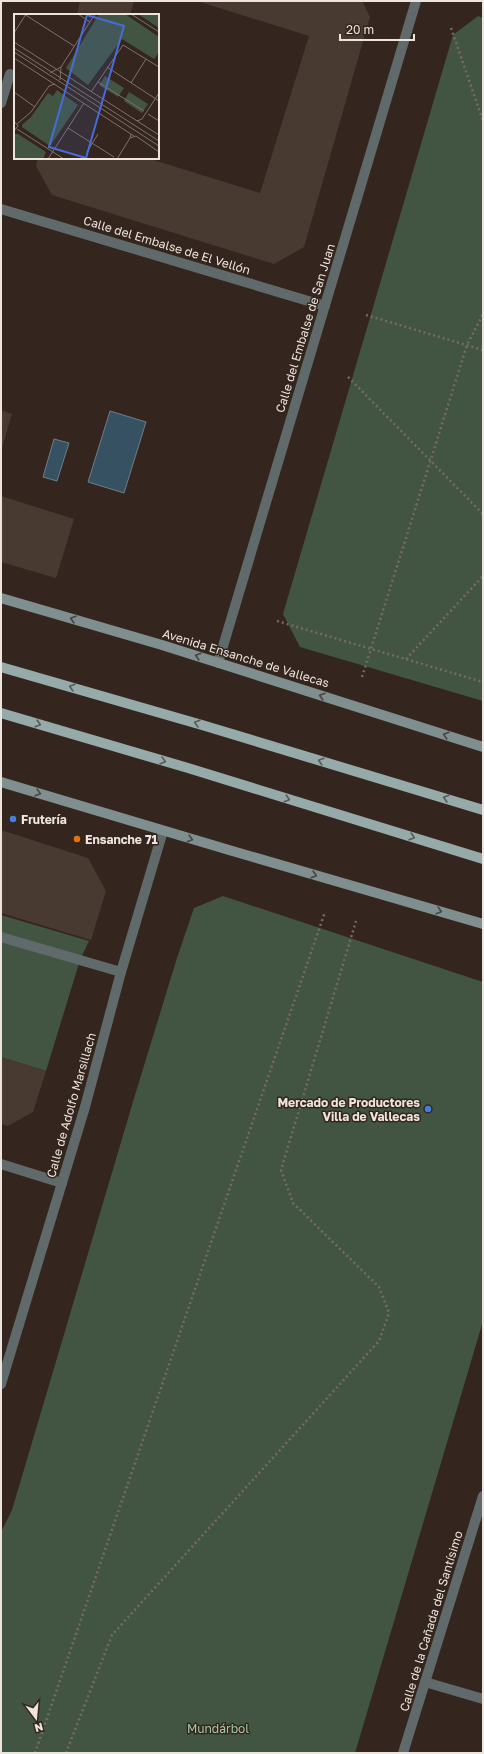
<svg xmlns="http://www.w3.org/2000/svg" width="484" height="1754" font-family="'Golos Text',sans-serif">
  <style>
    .green { fill: #425542 }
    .water { fill: #365262; stroke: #6d7e87 }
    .building { fill: #493a31 }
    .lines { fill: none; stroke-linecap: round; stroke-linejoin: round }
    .path { stroke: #776a63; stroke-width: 2.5; stroke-dasharray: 2 3; stroke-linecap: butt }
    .street { stroke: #606a6a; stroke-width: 10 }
    .secondary { stroke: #7f8e8e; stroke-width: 10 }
    .primary { stroke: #96aaaa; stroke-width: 10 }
    .oneway { stroke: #4a4540 }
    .oneway2 { stroke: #5b5b56 }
    .shop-dot { fill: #3f7fe0; stroke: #34261e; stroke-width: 1.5 }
    .food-dot { fill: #e8710a; stroke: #34261e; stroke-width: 1.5 }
    .labels { text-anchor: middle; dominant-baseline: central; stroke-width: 3; stroke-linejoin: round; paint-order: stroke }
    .street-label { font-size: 12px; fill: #ede4de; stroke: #34261e }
    .poi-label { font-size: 12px; font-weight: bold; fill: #ede4de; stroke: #34261e; text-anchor: start }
    .park-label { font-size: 12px; fill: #a3cca1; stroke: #34261e }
    .inset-road { fill: none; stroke: #7e726b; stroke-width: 1 }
    .view { fill: #476cd9; fill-opacity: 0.15; stroke: #476cd9; stroke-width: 2 }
    .inset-edge { fill: none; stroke: #ede4de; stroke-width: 2 }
  </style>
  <rect width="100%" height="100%" fill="#34261e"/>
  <g class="green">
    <path d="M 478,16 L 483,18 L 483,701 L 300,647 L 283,614 L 453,35 Z"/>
    <path d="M 223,896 L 483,982 L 483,1321 L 355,1753 L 1,1753 L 1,1532 L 12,1510 L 135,1095 L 177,958 L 194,908 Z"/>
    <path d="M 1,915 L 89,941 L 80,960 L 46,1071 L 1,1057 Z"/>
  </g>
  <g class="water">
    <path d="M 110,411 L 146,422 L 124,493 L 88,482 Z"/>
    <path d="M 54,439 L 69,443 L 57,481 L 43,477 Z"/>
  </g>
  <g class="building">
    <path d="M 80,1 L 134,1 L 130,15 L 77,15 Z"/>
    <path d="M 197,1 L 362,1 L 370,17 L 304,247 L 274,264 L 52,195 L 36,166 L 38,158 L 147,158 L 260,193 L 309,36 Z"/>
    <path d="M 1,410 L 12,414 L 1,451 Z"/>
    <path d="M 1,496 L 74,519 L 56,578 L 1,562 Z"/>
    <path d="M 1,830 L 88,858 L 106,891 L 91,940 L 1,913 Z"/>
    <path d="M 1,1057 L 46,1071 L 33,1112 L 8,1126 L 1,1124 Z"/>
  </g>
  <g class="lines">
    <g class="path">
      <path d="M 451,28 L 483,121"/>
      <path d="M 366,315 L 483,350"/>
      <path d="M 348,377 L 483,514"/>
      <path d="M 277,621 L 483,682"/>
      <path d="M 406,659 L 483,576"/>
      <path d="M 362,677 L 467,345 L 483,314"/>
      <path d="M 35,1753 L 325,912"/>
      <path d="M 66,1753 L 112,1635 L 379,1341 L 389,1313 L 379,1287 L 293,1203 L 281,1170 L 356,921"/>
    </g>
    <g class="street">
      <path d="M 1,103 L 10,74"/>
      <path d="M 1,209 L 325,306"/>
      <path d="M 218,663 L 416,1"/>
      <path d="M 1,937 L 121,972"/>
      <path d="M 1,1164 L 62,1183"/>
      <path d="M 1,1384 L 85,1107 L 121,972 L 163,831"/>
      <path d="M 425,1682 L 483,1699"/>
      <path d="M 403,1753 L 483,1496"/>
    </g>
    <g class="secondary">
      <path d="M 1,598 L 162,645 L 483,747"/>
      <path d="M 1,782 L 229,850 L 483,924"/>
    </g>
    <g class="primary">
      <path d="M 1,667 L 202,725 L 483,810"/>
      <path d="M 1,713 L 188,768 L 483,859"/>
    </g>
  </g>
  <defs><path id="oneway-chevron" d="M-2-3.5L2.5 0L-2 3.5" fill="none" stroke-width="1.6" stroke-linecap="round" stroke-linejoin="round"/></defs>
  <g class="oneway">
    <use href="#oneway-chevron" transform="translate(73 619) rotate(-164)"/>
    <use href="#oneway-chevron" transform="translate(198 656) rotate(-163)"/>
    <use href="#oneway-chevron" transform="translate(322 696) rotate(-162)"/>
    <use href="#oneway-chevron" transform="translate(446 735) rotate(-162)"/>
    <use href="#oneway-chevron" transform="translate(38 793) rotate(17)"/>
    <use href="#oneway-chevron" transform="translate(190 839) rotate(16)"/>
    <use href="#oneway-chevron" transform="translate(314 875) rotate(16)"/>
    <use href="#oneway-chevron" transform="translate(439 911) rotate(16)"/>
  </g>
  <g class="oneway2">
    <use href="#oneway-chevron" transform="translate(72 687) rotate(-164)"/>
    <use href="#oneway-chevron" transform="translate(197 723) rotate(-164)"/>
    <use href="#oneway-chevron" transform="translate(38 724) rotate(16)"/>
    <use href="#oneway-chevron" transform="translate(163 761) rotate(16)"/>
    <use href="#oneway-chevron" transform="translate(321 761) rotate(-163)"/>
    <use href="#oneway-chevron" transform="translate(446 798) rotate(-163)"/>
    <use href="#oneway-chevron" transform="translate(287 799) rotate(17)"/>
    <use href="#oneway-chevron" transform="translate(412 837) rotate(17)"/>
  </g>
  <g class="shop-dot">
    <circle cx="13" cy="819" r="4"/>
    <circle cx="428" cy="1109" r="4"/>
  </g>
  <circle class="food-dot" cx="77" cy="839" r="4"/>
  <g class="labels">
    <g class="street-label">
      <text transform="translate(167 245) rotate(17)">Calle del Embalse de El Vellón</text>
      <text transform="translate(305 328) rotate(-73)">Calle del Embalse de San Juan</text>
      <text transform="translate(246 658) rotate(17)">Avenida Ensanche de Vallecas</text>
      <text transform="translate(71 1105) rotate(-74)">Calle de Adolfo Marsillach</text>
      <text transform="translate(431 1621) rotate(-73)">Calle de la Cañada del Santísimo</text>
    </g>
    <g class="poi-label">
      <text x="21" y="819">Frutería</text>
      <text x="85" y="839">Ensanche 71</text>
      <text x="420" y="1102" text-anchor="end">Mercado de Productores<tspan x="420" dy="14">Villa de Vallecas</tspan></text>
    </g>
    <g class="park-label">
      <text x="218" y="1728">Mundárbol</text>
    </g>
  </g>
  <g transform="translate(14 14)">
    <rect width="145" height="145" fill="#34261e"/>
    <path d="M 85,0 L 111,0 L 145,23 L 145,38 L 140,45 L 108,25 L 74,71 L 52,54 ZM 124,0 L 145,0 L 145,14 ZM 91,62 L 110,74 L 104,83 L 85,71 ZM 43,76 L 64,91 L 36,132 L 8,113 L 8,111 L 17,103 L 34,79 L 39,82 ZM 115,78 L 134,90 L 128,99 L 110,87 ZM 0,120 L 4,120 L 32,138 L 29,145 L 0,145 Z" fill="#425542"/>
    <path class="inset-road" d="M 10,0 L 60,32M 64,0 L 76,8M 117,0 L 145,18M 0,19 L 12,0M 0,28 L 145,121M 0,34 L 145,127M 0,38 L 145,132M 0,44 L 120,122M 47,53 L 81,0M 93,53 L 145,87M 36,59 L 47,53 L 46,66M 84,68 L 130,97M 117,69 L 132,45M 0,78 L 21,93M 77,78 L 109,31 L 145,53M 134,100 L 145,107M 0,107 L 4,112 L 0,117M 123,107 L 128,105 L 145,79M 3,110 L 17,98 L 35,72 L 41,70M 54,114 L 100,143M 3,115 L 50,145M 117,120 L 116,124 L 122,122 L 145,138M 73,138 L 84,120M 34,145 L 70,89M 103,145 L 116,124"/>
    <path class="view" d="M 73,1 L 110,12 L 72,144 L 35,133 Z"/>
    <rect width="145" height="145" class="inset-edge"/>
  </g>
  <rect width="484" height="1754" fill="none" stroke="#ede4de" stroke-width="4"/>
  <g transform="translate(36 1718) rotate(164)" stroke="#34261e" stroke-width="3" paint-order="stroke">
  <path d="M0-3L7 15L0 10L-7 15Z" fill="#ede4de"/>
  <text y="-6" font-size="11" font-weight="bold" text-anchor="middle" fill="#ede4de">N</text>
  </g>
  <path d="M340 34v6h74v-6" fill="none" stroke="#ede4de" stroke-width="2"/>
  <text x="346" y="34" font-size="12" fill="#ede4de" stroke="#34261e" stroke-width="3" paint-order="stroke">20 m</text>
</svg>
